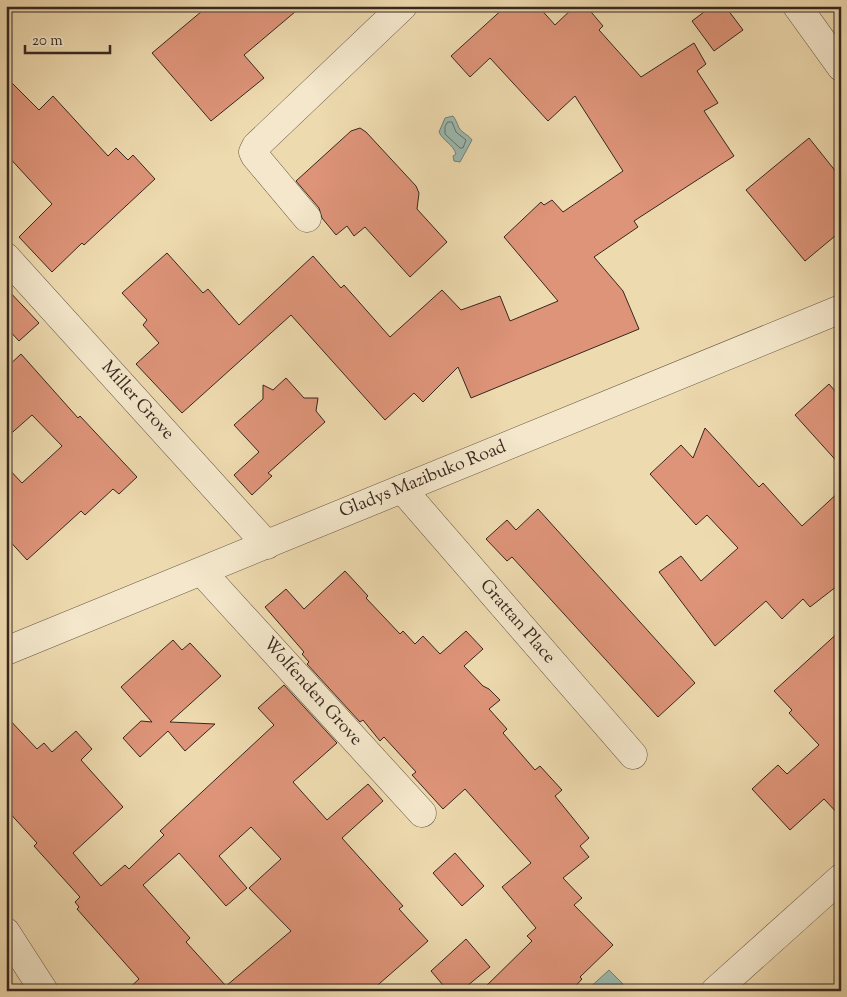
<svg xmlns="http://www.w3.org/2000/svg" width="847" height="997" font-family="'Sorts Mill Goudy',serif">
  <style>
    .water { fill: #9bbab1; stroke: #737f77 }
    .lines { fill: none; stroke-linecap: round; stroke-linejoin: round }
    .shore { stroke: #697068; stroke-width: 1 }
    .building { fill: #de9479; stroke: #372720; fill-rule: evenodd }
    .minor-casing { stroke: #655444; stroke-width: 29 }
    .minor { stroke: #f4e7cb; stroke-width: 28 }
    .labels { text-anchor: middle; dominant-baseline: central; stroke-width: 5; stroke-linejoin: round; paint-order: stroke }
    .street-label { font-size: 18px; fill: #372720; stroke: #f4e7cb }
  </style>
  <rect width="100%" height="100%" fill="#eedaaf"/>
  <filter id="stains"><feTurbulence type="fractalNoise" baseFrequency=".004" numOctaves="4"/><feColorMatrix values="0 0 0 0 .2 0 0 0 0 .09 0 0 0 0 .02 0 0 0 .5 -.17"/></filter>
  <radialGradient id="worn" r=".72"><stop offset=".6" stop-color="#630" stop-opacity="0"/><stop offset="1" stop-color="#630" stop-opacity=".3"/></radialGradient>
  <g class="water">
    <path d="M 453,116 C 456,120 457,123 459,128 C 462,133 469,135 472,140 L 460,162 L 454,161 L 453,156 L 456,154 C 453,144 443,141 439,132 L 445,118 Z"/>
    <path d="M 609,970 L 623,984 L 615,991 L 586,991 Z"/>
  </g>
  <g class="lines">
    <path class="shore" d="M 448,122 L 452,122 L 456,132 L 466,140 L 463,148 L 460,148 L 445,134 L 445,127 Z"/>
  </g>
  <g class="building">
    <path d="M 208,6 L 302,6 L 244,55 L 264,78 L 211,121 L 152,53 Z"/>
    <path d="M 506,6 L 538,6 L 555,25 L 575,6 L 586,6 L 603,26 L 599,30 L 641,77 L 694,43 L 706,64 L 697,71 L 718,103 L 704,111 L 734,156 L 634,221 L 638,227 L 594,257 L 623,291 L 639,329 L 471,398 L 458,367 L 423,402 L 414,393 L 385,420 L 291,315 L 182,413 L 136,364 L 159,343 L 143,325 L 147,320 L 122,293 L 167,253 L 203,293 L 208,289 L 239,325 L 313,256 L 341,288 L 344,285 L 390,337 L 442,290 L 461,310 L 500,296 L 510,321 L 558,301 L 504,237 L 541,202 L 544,205 L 552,200 L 563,212 L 623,171 L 575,96 L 548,121 L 490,58 L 470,77 L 451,56 Z"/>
    <path d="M 712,6 L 725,6 L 743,30 L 714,51 L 692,21 Z"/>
    <path d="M 6,77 L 39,110 L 53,96 L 108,156 L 116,148 L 128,160 L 133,155 L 155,179 L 84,245 L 82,243 L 52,272 L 19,237 L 52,204 L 6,154 Z"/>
    <path d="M 360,128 L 366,132 L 416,186 L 419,193 L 417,209 L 447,242 L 410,277 L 365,227 L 354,236 L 347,226 L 336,235 L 322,218 L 319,208 L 296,181 L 351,131 Z"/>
    <path d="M 809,138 L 841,178 L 841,231 L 805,261 L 746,190 Z"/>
    <path d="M 6,288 L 39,323 L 19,341 L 6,327 Z"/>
    <path d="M 21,354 L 78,418 L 80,416 L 137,477 L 119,494 L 113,489 L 85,515 L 81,511 L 27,560 L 6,537 L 6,466 L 22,483 L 62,446 L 32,415 L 6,438 L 6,368 Z"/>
    <path d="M 286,378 L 304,398 L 318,398 L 316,411 L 325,422 L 268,473 L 272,476 L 252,495 L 234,475 L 259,452 L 234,425 L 263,399 L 263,385 L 273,390 Z"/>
    <path d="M 829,384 L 841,398 L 841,466 L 795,415 Z"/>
    <path d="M 705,428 L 759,487 L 763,483 L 802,526 L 841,490 L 841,583 L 810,607 L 803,599 L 782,619 L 766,601 L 715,646 L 659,572 L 681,556 L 701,581 L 738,548 L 707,515 L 696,525 L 650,474 L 681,445 L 693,458 Z"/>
    <path d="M 538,509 L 695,683 L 658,717 L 512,557 L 507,561 L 486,539 L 507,520 L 516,530 Z"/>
    <path d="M 345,571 L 368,596 L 366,598 L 400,634 L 403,631 L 415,644 L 423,636 L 440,654 L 466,631 L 483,649 L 464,666 L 483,686 L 489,689 L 500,700 L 489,709 L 507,729 L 503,733 L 535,770 L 540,766 L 562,790 L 555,796 L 589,838 L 580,846 L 589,857 L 563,878 L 582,898 L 574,905 L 613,945 L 580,977 L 582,979 L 571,991 L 481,991 L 532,941 L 527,936 L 536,928 L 502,887 L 531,863 L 465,789 L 443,809 L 412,775 L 416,772 L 384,737 L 380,741 L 363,720 L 360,722 L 307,664 L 309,662 L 302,654 L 304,652 L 265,607 L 286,589 L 304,609 Z"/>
    <path d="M 841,630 L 841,817 L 824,799 L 790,830 L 752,789 L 778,765 L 787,774 L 819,745 L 789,713 L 792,710 L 774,691 Z"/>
    <path d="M 173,640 L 182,650 L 190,643 L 221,676 L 170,722 L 215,724 L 185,751 L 168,731 L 140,757 L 123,738 L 141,721 L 152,722 L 121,687 Z"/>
    <path d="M 284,685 L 337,743 L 293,782 L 327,820 L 368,784 L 383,801 L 342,838 L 403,906 L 399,909 L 428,941 L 371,991 L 126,991 L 139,979 L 77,909 L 79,907 L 75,902 L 80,897 L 34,846 L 37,843 L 6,809 L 6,716 L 37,749 L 44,743 L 52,752 L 76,731 L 92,749 L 81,760 L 123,807 L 73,853 L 101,886 L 125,865 L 129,869 L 164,835 L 160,831 L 274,725 L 258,708 ZM 251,827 L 281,859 L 249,888 L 291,931 L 226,986 L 186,942 L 190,938 L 143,885 L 179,853 L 226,906 L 247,888 L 219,856 Z"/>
    <path d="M 455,853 L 484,886 L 462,906 L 433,873 Z"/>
    <path d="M 466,939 L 490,967 L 461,991 L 448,991 L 431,971 Z"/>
  </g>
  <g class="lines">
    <defs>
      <g id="minor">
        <path d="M 797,6 L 841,67"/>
        <path d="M 307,218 L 255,156 L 253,152 L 256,146 L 403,6"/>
        <path d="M 6,257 L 267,545"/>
        <path d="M 402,489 L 633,755"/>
        <path d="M 202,572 L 422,813"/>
        <path d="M 6,651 L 841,309"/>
        <path d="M 6,932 L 44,991"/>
        <path d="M 715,991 L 841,878"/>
      </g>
    </defs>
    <use href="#minor" class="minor-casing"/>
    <use href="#minor" class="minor"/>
  </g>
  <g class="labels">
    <g class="street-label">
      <text transform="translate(137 401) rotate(48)">Miller Grove</text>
      <text transform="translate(423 480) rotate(-22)">Gladys Mazibuko Road</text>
      <text transform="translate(517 622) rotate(49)">Grattan Place</text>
      <text transform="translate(312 692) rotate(48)">Wolfenden Grove</text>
    </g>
  </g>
  <rect width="847" height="997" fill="none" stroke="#eedaaf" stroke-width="25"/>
  <rect x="8" y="8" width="832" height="982" fill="none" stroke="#372720" stroke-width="2.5"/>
  <rect x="12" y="12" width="822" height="972" fill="none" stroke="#372720"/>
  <path d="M25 45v8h85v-8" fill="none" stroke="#372720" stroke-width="2.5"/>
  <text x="32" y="45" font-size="15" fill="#372720" stroke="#f4e7cb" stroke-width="4" paint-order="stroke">20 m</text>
  <rect width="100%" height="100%" filter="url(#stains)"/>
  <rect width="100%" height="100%" fill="url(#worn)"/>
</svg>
